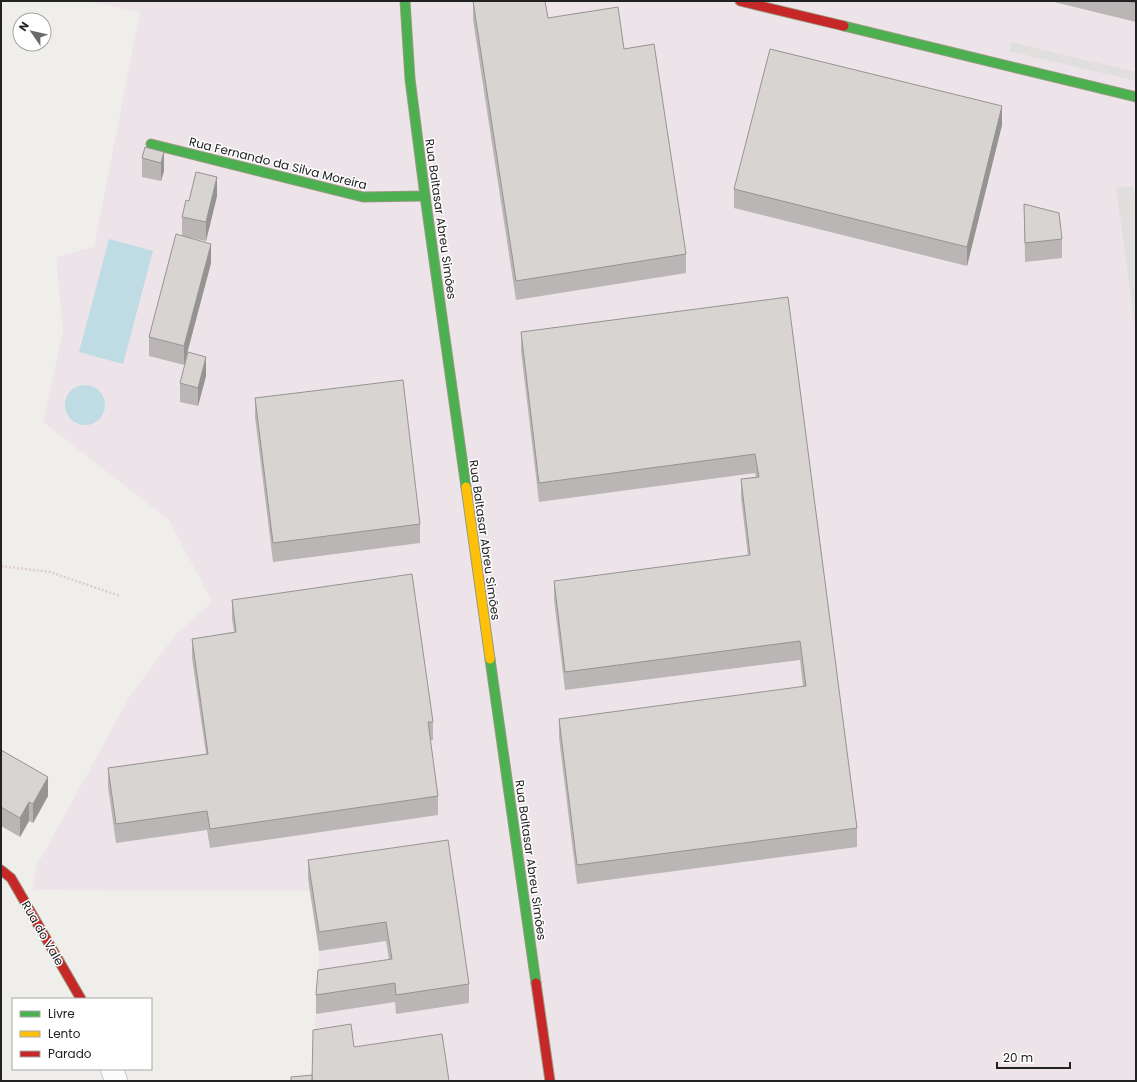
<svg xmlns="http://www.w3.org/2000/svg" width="1137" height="1082" font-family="Poppins,sans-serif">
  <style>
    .industrial { fill: #ede4e9 }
    .parking { fill: #e0dfde }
    .water { fill: #bfdbe3 }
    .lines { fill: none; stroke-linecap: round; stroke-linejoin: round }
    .street-casing { stroke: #c9c8c7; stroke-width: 24 }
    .fast-casing { stroke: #999a82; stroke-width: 11 }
    .slow-casing { stroke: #999a82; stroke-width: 11 }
    .jam-casing { stroke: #999a82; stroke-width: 11 }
    .path { stroke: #dccecd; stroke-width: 2.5; stroke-dasharray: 2 2; stroke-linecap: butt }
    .street { stroke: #fdfcfc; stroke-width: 22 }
    .fast { stroke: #4caf50; stroke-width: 9 }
    .slow { stroke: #ffc107; stroke-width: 9 }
    .jam { stroke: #c62828; stroke-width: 9 }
    .wall { fill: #b9b6b5 }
    .shaded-wall { fill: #969493 }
    .building { fill: #d7d4d2; stroke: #969493 }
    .labels { text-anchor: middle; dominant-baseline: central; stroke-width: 3; stroke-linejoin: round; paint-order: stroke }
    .street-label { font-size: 12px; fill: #222; stroke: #fff }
  </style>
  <rect width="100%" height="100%" fill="#f0eeeb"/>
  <path class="industrial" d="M 87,1 L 1136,1 L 1136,1081 L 313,1081 L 313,1049 L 318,989 L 319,951 L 310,891 L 33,890 L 36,867 L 130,696 L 175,635 L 212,602 L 169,520 L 43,422 L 63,331 L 56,257 L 94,247 L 140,12 Z"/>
  <g class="parking">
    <path d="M 1011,42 L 1136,72 L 1136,81 L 1009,51 Z"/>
    <path d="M 1133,186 L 1136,205 L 1136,334 L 1116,188 Z"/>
  </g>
  <g class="water">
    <path d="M 109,239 L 153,251 L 123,364 L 79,352 Z"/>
    <circle cx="85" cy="405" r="20"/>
  </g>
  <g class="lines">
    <defs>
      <path id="street" d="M 112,1069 L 116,1081"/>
      <g id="fast">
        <path d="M 405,1 L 410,79 L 425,196 L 466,487"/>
        <path d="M 844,26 L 1136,97"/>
        <path d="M 151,144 L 363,197 L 425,196"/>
        <path d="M 490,659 L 536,983"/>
      </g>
      <path id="slow" d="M 466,487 L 490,659"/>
      <g id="jam">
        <path d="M 740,1 L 844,26"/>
        <path d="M 1,870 L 11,878 L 81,999"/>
        <path d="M 536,983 L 550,1081"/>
      </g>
    </defs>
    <use href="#street" class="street-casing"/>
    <use href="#fast" class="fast-casing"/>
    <use href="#slow" class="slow-casing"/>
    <use href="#jam" class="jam-casing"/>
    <path class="path" d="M 1,566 L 50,572 L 120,596"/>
    <use href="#street" class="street"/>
    <use href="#fast" class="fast"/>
    <use href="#slow" class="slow"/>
    <use href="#jam" class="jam"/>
  </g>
  <g class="wall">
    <path d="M 473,1 L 548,18 L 624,49 L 686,254 L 686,273 L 516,300 L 473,20 Z"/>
    <path d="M 1050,1 L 1136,1 L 1136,22 Z"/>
    <path d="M 1002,125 L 967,266 L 734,208 L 734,189 Z"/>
    <path d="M 164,152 L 164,171 L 161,181 L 142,177 L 142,158 Z"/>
    <path d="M 217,196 L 206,241 L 182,236 L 182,217 L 189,201 Z"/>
    <path d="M 1024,204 L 1062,239 L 1062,258 L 1025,262 Z"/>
    <path d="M 211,263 L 184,365 L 149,356 L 149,337 Z"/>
    <path d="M 788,297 L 857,828 L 857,847 L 577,884 L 559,738 L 559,719 L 803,687 L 800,660 L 565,690 L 554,600 L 554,581 L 748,556 L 741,498 L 741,479 L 756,477 L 755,473 L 539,502 L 521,351 L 521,332 Z"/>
    <path d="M 206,376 L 198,406 L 180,402 L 180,383 Z"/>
    <path d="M 255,398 L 420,524 L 420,543 L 273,562 L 255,417 Z"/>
    <path d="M 232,600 L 433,722 L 433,740 L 430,741 L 438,796 L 438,815 L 210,848 L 207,830 L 116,843 L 108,787 L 108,768 L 206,754 L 192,658 L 192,639 L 234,632 L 232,619 Z"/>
    <path d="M 1,750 L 48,796 L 33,823 L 29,821 L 20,837 L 1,826 Z"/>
    <path d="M 308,860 L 469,984 L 469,1003 L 396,1014 L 395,1002 L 316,1014 L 316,995 L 389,960 L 386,941 L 319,951 L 308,879 Z"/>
  </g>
  <g class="shaded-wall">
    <path d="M 1002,106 L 1002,125 L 967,266 L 967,247 Z"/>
    <path d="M 164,152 L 164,171 L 161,181 L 161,163 Z"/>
    <path d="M 217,177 L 217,196 L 206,241 L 206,222 Z"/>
    <path d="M 211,244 L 211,263 L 184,365 L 184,346 Z"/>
    <path d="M 206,357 L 206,376 L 198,406 L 198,388 Z"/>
    <path d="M 48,777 L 48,796 L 33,823 L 33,804 Z"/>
    <path d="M 29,802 L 29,821 L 20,837 L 20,818 Z"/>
  </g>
  <g class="building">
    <path d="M 473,1 L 545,1 L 548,18 L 618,7 L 624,49 L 654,44 L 686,254 L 516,281 Z"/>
    <path d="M 1127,1 L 1136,1 L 1136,3 Z"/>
    <path d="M 770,49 L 1002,106 L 967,247 L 734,189 Z"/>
    <path d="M 145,147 L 164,152 L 161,163 L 142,158 Z"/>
    <path d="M 196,172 L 217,177 L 206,222 L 182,217 L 186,200 L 189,201 Z"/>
    <path d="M 1024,204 L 1059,213 L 1062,239 L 1025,243 Z"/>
    <path d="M 176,234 L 211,244 L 184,346 L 149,337 Z"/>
    <path d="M 788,297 L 857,828 L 577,865 L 559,719 L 806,686 L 800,641 L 565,672 L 554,581 L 750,555 L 741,479 L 759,477 L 755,454 L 539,483 L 521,332 Z"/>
    <path d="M 188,352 L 206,357 L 198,388 L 180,383 Z"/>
    <path d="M 403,380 L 420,524 L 273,543 L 255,398 Z"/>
    <path d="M 412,574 L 433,722 L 428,722 L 438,796 L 210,829 L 207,811 L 116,824 L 108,768 L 208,754 L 192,639 L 236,632 L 232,600 Z"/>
    <path d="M 1,750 L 48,777 L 33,804 L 29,802 L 20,818 L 1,807 Z"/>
    <path d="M 448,840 L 469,984 L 396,995 L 395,983 L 316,995 L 318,970 L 392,959 L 386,922 L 319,932 L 308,860 Z"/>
    <path d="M 351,1024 L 354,1047 L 442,1034 L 449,1081 L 312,1081 L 313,1030 Z"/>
    <path d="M 312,1075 L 312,1081 L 291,1081 L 291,1077 Z"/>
  </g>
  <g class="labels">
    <g class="street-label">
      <text transform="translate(278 163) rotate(14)">Rua Fernando da Silva Moreira</text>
      <text transform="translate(441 219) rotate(82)">Rua Baltasar Abreu Simões</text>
      <text transform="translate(485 540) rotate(82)">Rua Baltasar Abreu Simões</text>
      <text transform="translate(531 860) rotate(82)">Rua Baltasar Abreu Simões</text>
      <text transform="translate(43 933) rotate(60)">Rua do Vale</text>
    </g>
  </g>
  <rect width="1137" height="1082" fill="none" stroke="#222222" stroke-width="4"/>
  <rect x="12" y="998" width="140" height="72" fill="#ffffff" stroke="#a7a7a7"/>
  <rect x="20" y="1011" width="20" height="6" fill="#4caf50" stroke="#a7a7a7"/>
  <text x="48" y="1018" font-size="12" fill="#222222">Livre</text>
  <rect x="20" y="1031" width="20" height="6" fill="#ffc107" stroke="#a7a7a7"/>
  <text x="48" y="1038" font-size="12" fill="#222222">Lento</text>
  <rect x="20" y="1051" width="20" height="6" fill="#c62828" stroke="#a7a7a7"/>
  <text x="48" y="1058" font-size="12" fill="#222222">Parado</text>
  <g transform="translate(32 32) rotate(304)"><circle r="19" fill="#ffffff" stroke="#a7a7a7"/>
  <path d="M0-3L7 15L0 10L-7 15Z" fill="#6a6968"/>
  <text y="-6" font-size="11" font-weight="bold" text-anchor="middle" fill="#222222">N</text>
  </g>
  <path d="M997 1062v6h73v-6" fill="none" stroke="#222222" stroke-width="2"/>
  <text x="1003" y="1062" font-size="12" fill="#222222" stroke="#ffffff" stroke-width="3" paint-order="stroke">20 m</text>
</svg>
